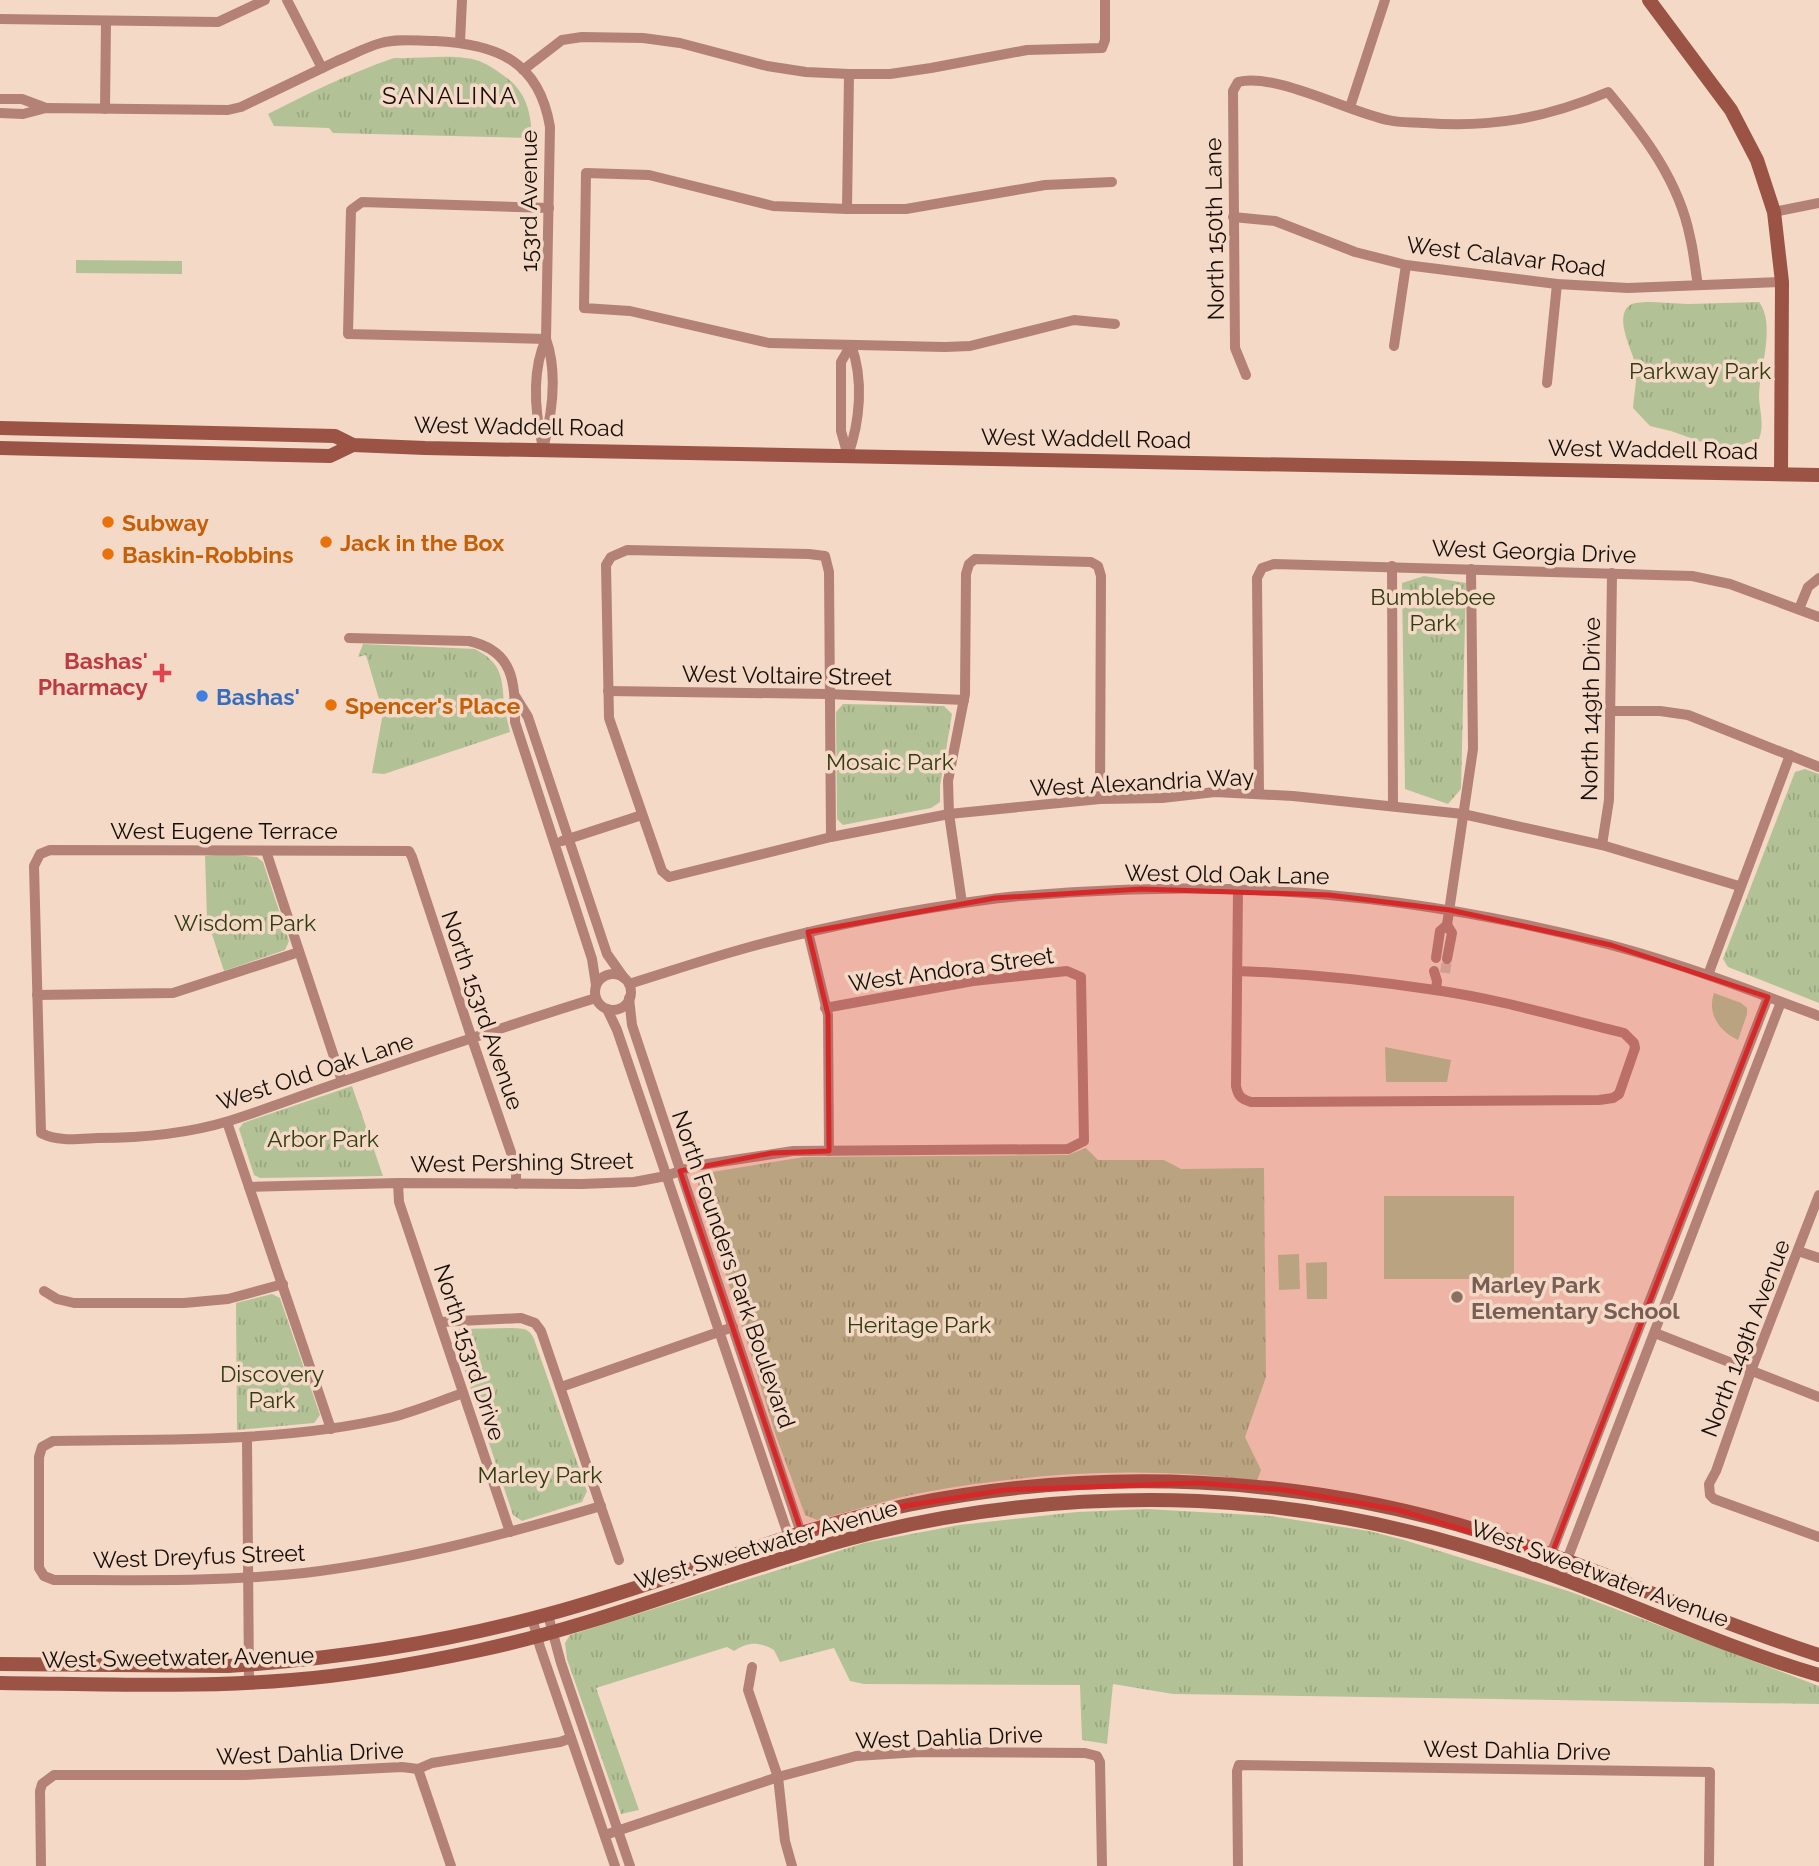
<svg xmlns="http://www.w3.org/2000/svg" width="1819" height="1866" font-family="Raleway,sans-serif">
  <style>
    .green { fill: #b3c296 }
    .park { fill: url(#park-tufts) }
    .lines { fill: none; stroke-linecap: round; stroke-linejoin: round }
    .street-tunnel { stroke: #d3bbaa; stroke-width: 10; stroke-dasharray: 10 5; stroke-linecap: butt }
    .street { stroke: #b48177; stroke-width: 10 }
    .secondary { stroke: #9a5345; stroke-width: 14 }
    .marked { fill: #d62828; fill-opacity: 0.2; stroke: #d62828; stroke-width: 5; stroke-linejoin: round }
    .food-dot { fill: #e8710a; stroke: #f4d9c7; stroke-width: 2.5 }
    .health-dot { fill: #e0444e; stroke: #f4d9c7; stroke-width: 2.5 }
    .shop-dot { fill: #3f7fe0; stroke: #f4d9c7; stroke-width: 2.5 }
    .education-dot { fill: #8d6e63; stroke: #f4d9c7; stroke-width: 2.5 }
    .labels { text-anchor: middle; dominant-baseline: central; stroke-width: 7; stroke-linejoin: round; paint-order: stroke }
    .street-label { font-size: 23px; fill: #170e08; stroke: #f4d9c7 }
    .park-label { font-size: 23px; fill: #303d10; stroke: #f4d9c7 }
    .food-label { font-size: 23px; font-weight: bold; fill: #c56008; stroke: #f4d9c7; text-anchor: start }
    .health-label { font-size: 23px; font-weight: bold; fill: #be3a42; stroke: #f4d9c7; text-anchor: end }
    .shop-label { font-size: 23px; font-weight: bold; fill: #366cbe; stroke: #f4d9c7; text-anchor: start }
    .education-label { font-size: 23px; font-weight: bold; fill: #785e54; stroke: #f4d9c7; text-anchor: start }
    .neighbourhood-label { font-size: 24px; letter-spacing: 2px; fill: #170e08; stroke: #f4d9c7 }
  </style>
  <defs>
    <pattern id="park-tufts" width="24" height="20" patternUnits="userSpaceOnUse" patternTransform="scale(1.75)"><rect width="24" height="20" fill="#b3c296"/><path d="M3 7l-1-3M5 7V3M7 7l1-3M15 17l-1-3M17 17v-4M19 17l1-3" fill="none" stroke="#99a680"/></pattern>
  </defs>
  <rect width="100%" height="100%" fill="#f4d9c7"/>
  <g class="green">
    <path d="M 76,260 L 182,261 L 182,274 L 76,273 Z"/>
    <path d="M 1714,993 L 1741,1003 L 1747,1008 L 1747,1014 L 1738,1040 C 1719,1031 1707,1014 1714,993 Z"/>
    <path d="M 1385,1047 L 1451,1060 L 1447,1082 L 1386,1082 Z"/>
    <rect x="1384" y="1196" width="130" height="83"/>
    <path d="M 1299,1254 L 1300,1289 L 1279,1290 L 1278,1255 Z"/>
    <path d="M 1327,1262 L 1327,1299 L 1307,1299 L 1306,1263 Z"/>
  </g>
  <g class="park">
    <path d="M 394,58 C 418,59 442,55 465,58 C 479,59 489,65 500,73 C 525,89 531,109 532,138 L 333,133 L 329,128 L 274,126 L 268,114 C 309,93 350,73 394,58 Z"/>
    <path d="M 1652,302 L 1688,304 L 1759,302 C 1776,324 1760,368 1759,395 C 1759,410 1765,424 1759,439 L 1735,447 L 1707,444 L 1671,431 L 1650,426 L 1633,408 C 1634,395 1637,381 1636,369 C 1635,353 1612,318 1630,305 C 1635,302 1645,302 1652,302 Z"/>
    <path d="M 1424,576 L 1466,583 L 1461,789 L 1448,804 L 1405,789 L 1402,583 Z"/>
    <path d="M 363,644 L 475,649 C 502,663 502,677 504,704 C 505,713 508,723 510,732 L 384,774 L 372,773 L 383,713 L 366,655 L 358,657 Z"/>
    <path d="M 843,704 L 944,706 L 952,714 L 940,786 L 940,802 L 931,808 L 843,825 L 837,819 L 836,712 Z"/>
    <path d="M 1805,769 L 1819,774 L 1819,1003 L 1728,967 L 1723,959 L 1795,772 Z"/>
    <path d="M 226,854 L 257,857 L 263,862 L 289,941 L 285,950 L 224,971 L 207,919 L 205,856 Z"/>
    <path d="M 352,1086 L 383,1176 L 260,1178 L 254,1175 L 239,1129 L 243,1123 Z"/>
    <path d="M 1086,1148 L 1098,1160 L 1164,1160 L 1181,1169 L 1264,1168 L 1266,1377 L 1245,1437 L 1261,1470 L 1257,1481 C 1147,1466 1035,1472 926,1492 C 889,1499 853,1511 817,1520 L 805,1515 L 776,1436 L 698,1184 L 706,1173 L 804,1157 L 1068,1155 Z"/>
    <path d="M 272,1294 L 280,1298 L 320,1415 L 314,1423 L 237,1430 L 236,1303 Z"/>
    <path d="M 513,1328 C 524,1329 529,1328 534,1339 L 587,1491 L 582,1502 L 522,1521 L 513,1515 L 454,1338 L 457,1329 Z"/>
    <path d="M 1147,1509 L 1270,1516 L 1369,1531 L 1404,1540 L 1571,1592 L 1819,1686 L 1819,1704 L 1173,1694 L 1113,1684 L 1107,1744 L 1082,1740 L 1080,1685 L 864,1684 L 850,1681 L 834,1648 L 780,1662 L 774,1650 C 760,1642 749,1641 734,1651 L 727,1647 L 596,1688 L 639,1810 L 621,1814 L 567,1659 L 565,1643 L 570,1635 L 864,1543 L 959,1525 L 1077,1512 Z"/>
  </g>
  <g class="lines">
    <path class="street-tunnel" d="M 1445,973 L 1447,959"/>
    <g class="street">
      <path d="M 287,0 L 322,68"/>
      <path d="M 0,19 L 218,22 L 265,0"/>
      <path d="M 460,42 L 462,0"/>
      <path d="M 523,70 L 562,40 L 582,37 L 643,38 L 680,43 L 767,66 L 806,72 L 849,74 L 890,74 L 931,68 L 1027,50 L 1102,48 L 1105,40 L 1105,0"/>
      <path d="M 0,99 L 22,99 L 46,108"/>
      <path d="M 1350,107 L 1385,0"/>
      <path d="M 105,109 L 106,21"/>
      <path d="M 0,113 L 23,114 L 46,108 L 228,110 L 241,107 C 273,92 305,76 337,61 C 352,55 366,47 381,43 C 398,38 417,41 435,41 C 496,44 539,60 550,127 L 546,339 C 558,373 552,415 543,449"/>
      <path d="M 1112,182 L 1045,185 L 906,209 L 847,209 L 773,206 L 649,175 L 586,173 L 584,308 L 630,311 L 769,343 L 945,347 L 970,346 L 1074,320 L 1115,324"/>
      <path d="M 847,209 L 849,74"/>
      <path d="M 1774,212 L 1819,203"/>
      <path d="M 1233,217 L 1275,221 L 1355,252 L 1406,265 L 1557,284 L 1628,288 L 1782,282"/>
      <path d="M 546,339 L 348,334 L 351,210 L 362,202 L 549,208"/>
      <path d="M 1394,346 L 1406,265"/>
      <path d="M 1246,375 L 1235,348 L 1233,91 L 1238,82 C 1274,72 1349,112 1388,120 C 1399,123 1413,122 1425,123 C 1492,128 1546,118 1608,92 C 1644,135 1679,181 1690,237 C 1694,253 1695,269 1698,285"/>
      <path d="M 1547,383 L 1557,284"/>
      <path d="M 543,448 C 535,413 531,372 546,339"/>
      <path d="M 848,455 C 860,422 864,379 851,345"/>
      <path d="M 848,456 L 841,431 L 841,362 L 851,345"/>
      <path d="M 1392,566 L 1393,806"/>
      <path d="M 1799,609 L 1808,587 L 1819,578"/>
      <path d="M 349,638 L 469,641 C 514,651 515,682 515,722 L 592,959 L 596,985"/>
      <path d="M 608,691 L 828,694 L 964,700"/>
      <path d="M 515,696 L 528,717 L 607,954 L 624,978"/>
      <path d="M 1610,711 L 1660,711 L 1688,715 L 1819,767"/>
      <path d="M 1259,794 L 1257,578 L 1262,568 L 1274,564 L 1692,576 L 1730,584 L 1819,617"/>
      <path d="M 831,837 L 829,572 L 825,556 L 809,554 L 627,550 L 611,557 L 606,565 L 609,718 L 662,871 L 669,877 L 831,837 L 949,814 L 1100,799 L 1162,798 L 1215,792 L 1293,796 L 1463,814 L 1602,845 L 1739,886"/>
      <path d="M 562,841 L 642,815"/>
      <path d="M 1602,845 L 1609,800 L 1612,573"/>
      <path d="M 266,851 L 342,1081"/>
      <path d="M 962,903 L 949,814 L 948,781 L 965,694 L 966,574 L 969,564 L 975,559 L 1091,562 L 1098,566 L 1101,576 L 1100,799"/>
      <path d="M 1447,925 L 1473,749 L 1471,569"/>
      <path d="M 1447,925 L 1452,933 L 1447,959"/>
      <path d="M 808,932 L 828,1015 L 829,1151"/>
      <path d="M 1436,958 L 1440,931 L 1447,925"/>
      <path d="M 1237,971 C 1303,973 1370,980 1435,990 C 1499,999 1562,1018 1624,1033 L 1634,1043 L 1635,1048 L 1619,1094 L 1613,1098 L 1599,1100 L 1251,1102 C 1241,1099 1238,1096 1236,1086 L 1238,889"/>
      <path d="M 1434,971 L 1437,981 L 1436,990"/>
      <circle cx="613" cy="992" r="18"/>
      <path d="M 1708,975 L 1790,755"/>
      <path d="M 629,984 C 668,972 706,959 746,948 C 826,926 909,910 992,899 C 1020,895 1049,894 1077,892 C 1256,880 1437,899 1611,945 C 1682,964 1750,990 1819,1016"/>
      <path d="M 37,995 L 173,993 L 299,952"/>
      <path d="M 629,998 L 632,1025 L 807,1551"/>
      <path d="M 607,1009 L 617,1030 L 795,1555"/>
      <path d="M 227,1122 L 331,1429"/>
      <path d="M 398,1183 L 399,1202 L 510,1532"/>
      <path d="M 516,1184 L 516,1167 L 472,1039 L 412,857 L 409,851 L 50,850 L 40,854 L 34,866 L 41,1133 C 58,1142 78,1139 97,1138 C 141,1138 186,1134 229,1121 C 267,1109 305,1094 344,1081 C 428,1053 511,1024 596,998"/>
      <path d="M 249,1187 L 398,1183 L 581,1184 L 634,1182 L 666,1176 L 694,1166 L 793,1151 L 1068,1149 L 1084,1141 L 1081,977 L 1067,971 L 973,981 L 825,1008"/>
      <path d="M 1819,1195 L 1751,1371 L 1716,1471 L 1709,1484 L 1710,1495 L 1714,1499 L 1819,1537"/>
      <path d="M 1798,1251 L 1819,1258"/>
      <path d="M 44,1291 L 57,1299 L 74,1303 L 184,1303 L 228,1299 L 283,1284"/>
      <path d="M 440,1322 L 521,1318 L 535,1323 L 541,1331 L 619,1560"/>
      <path d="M 1655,1333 L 1819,1397"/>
      <path d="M 561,1387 L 733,1327"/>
      <path d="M 463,1393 C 440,1401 416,1411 393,1417 C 281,1443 166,1439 53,1441 L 42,1447 L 39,1457 L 39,1568 L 44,1576 L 54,1580 C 137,1580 221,1582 304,1573 C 405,1561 503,1535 601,1506"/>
      <path d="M 247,1438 L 249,1682"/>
      <path d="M 1544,1572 L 1768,997"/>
      <path d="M 1560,1578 L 1781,1002"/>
      <path d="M 548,1615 L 561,1663 L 630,1866"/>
      <path d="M 532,1618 L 540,1647 L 615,1866"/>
      <path d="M 752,1667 L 748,1690 L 778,1777 L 785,1841 L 792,1866"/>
      <path d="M 418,1769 L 451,1866"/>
      <path d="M 605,1835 L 778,1777 L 856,1756 L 920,1752 L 1085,1753 L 1097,1756 L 1100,1762 L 1102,1866"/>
      <path d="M 41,1866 L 40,1791 L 42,1784 L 54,1775 L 245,1775 L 402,1767 L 418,1769 L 432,1763 L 560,1742 L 571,1738"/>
      <path d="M 1238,1866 L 1237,1771 L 1239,1765 L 1710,1772 L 1709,1866"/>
    </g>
    <g class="secondary">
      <path d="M 1649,0 L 1731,110 L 1757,160 L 1774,212 L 1782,282 L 1781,474"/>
      <path d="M 0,428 L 335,436 L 353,445 L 425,448 L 1819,475"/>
      <path d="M 0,448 L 330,456 L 353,445"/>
      <path d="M 0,1664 L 228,1666 C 334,1659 442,1643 545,1615 C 667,1583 784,1531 908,1505 C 1098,1466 1301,1475 1486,1533 C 1599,1568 1706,1619 1819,1655"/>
      <path d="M 0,1683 C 97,1684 194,1688 291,1680 C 353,1675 415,1664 476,1651 C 611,1623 738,1566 872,1533 C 978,1507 1090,1497 1198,1501 C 1316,1506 1435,1533 1546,1573 C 1638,1606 1726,1648 1819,1675"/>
    </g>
  </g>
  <path class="marked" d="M 1141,889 L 1329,895 L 1450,910 L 1611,945 L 1768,997 L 1551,1556 L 1398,1510 L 1284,1490 L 1199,1483 L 1005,1490 L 905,1506 L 802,1534 L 680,1171 L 772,1153 L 829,1151 L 828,1015 L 808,932 L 995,898 Z"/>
  <g class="food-dot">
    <circle cx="108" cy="522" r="7"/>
    <circle cx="326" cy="542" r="7"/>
    <circle cx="108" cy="554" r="7"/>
    <circle cx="331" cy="705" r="7"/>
  </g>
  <path class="health-dot" d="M158.5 662.5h7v7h7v7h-7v7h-7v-7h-7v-7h7z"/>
  <circle class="shop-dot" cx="202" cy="696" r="7"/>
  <circle class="education-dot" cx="1457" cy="1297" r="7"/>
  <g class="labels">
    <g class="street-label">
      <text transform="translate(528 201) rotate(-90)">153rd Avenue</text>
      <text transform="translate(1214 229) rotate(-91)">North 150th Lane</text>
      <text transform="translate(1506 256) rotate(7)">West Calavar Road</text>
      <text transform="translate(519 426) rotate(1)">West Waddell Road</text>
      <text transform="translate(1086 438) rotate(1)">West Waddell Road</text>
      <text transform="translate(1653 449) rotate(1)">West Waddell Road</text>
      <text transform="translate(1534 551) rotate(2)">West Georgia Drive</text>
      <text transform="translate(787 675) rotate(1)">West Voltaire Street</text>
      <text transform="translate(1590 709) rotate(-89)">North 149th Drive</text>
      <text transform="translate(1142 782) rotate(-3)">West Alexandria Way</text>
      <text x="224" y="830">West Eugene Terrace</text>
      <text transform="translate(1227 874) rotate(1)">West Old Oak Lane</text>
      <text transform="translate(951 969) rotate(-8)">West Andora Street</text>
      <text transform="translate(483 1010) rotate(71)">North 153rd Avenue</text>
      <text transform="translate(315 1071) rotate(-18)">West Old Oak Lane</text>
      <text transform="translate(522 1162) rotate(-1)">West Pershing Street</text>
      <text transform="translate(734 1269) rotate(71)">North Founders Park Boulevard</text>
      <text transform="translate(1745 1338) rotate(-69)">North 149th Avenue</text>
      <text transform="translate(470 1352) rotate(72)">North 153rd Drive</text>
      <text transform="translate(766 1544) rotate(-16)">West Sweetwater Avenue</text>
      <text transform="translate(199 1556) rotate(-2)">West Dreyfus Street</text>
      <text transform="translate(1600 1573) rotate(20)">West Sweetwater Avenue</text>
      <text transform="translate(178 1657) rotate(-1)">West Sweetwater Avenue</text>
      <text transform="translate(949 1737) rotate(-2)">West Dahlia Drive</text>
      <text transform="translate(1517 1750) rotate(1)">West Dahlia Drive</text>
      <text transform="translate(310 1753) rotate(-2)">West Dahlia Drive</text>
    </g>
    <g class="park-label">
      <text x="1700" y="370">Parkway Park</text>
      <text x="1433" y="596">Bumblebee<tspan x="1433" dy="26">Park</tspan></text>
      <text x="890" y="761">Mosaic Park</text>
      <text x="245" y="922">Wisdom Park</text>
      <text x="323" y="1138">Arbor Park</text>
      <text x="919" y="1324">Heritage Park</text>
      <text x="272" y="1373">Discovery<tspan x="272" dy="26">Park</tspan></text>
      <text x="540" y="1474">Marley Park</text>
    </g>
    <g class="food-label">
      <text x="122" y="522">Subway</text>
      <text x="340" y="542">Jack in the Box</text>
      <text x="122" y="554">Baskin-Robbins</text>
      <text x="345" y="705">Spencer's Place</text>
    </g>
    <g class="health-label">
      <text x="148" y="660">Bashas'<tspan x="148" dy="26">Pharmacy</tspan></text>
    </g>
    <g class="shop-label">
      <text x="216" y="696">Bashas'</text>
    </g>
    <g class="education-label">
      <text x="1471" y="1284">Marley Park<tspan x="1471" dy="26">Elementary School</tspan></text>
    </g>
    <g class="neighbourhood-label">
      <text x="450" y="95">SANALINA</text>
    </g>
  </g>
</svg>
